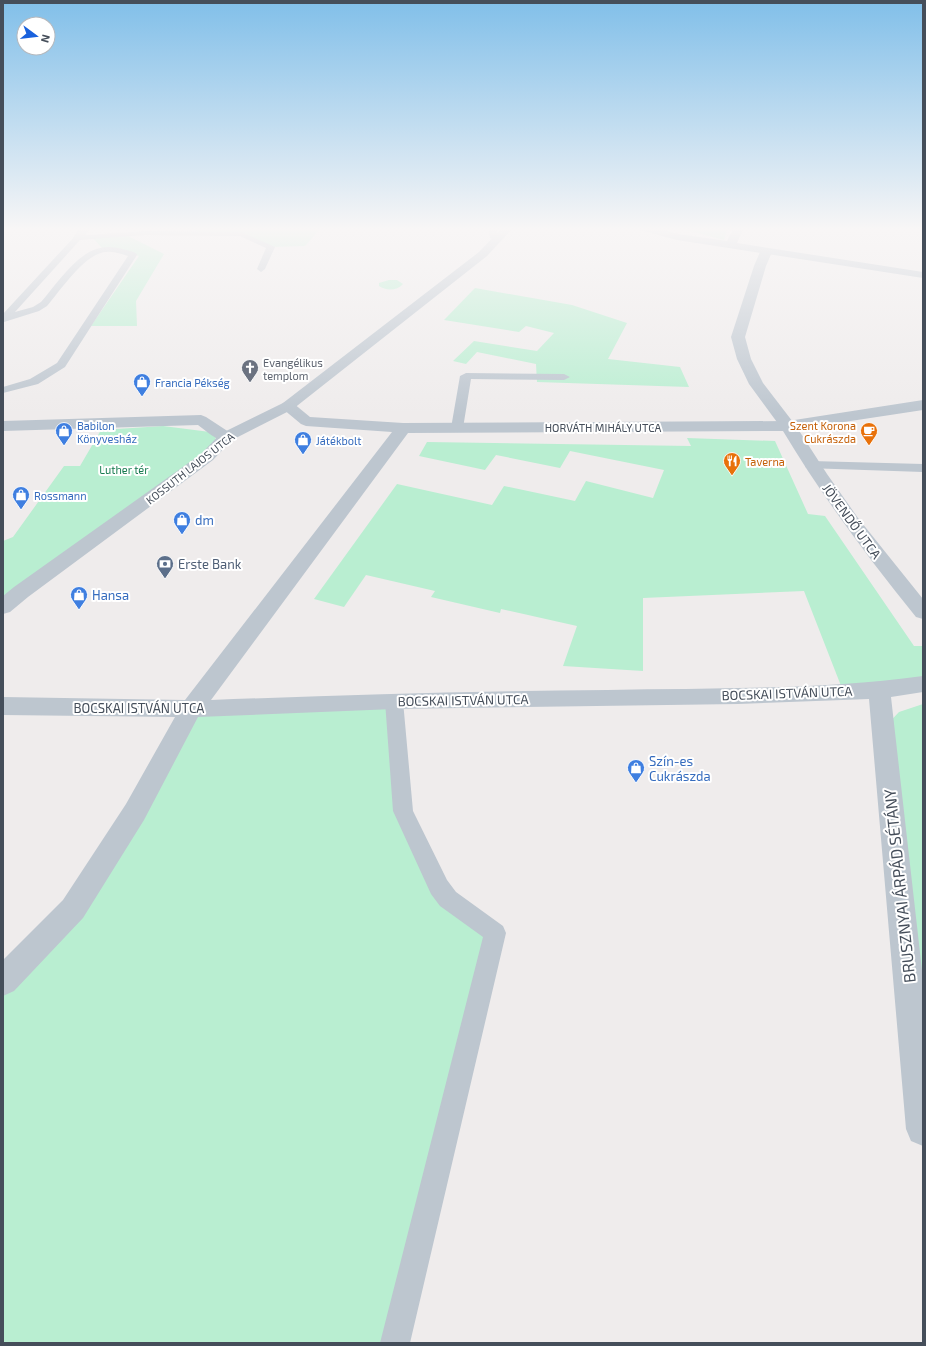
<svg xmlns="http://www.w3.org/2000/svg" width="926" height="1346" font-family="'Exo 2',sans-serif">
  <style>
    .green { fill: #b9eed1 }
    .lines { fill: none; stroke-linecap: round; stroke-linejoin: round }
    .service { fill: #bdc6cf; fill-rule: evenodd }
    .pedestrian { fill: #bdc6cf; fill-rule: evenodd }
    .minor { fill: #bdc6cf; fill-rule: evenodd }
    .tertiary { fill: #bdc6cf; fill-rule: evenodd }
    .labels { text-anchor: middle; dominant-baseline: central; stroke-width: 4; stroke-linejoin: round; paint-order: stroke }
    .far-worship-label { font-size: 11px; fill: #5b616d; stroke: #fff; text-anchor: start }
    .far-shop-label { font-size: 11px; fill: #366cbe; stroke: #fff; text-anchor: start }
    .far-food-label { font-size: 11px; fill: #c56008; stroke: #fff; text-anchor: end }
    .far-street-label { font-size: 11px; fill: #454e5a; stroke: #fff }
    .far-park-label { font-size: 11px; fill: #167a4f; stroke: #fff }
    .shop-label { font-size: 13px; fill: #366cbe; stroke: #fff; text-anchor: start }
    .street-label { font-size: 13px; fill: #454e5a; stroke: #fff }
    .service-label { font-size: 13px; fill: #4e5e75; stroke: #fff; text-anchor: start }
    .near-street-label { font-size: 16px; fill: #454e5a; stroke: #fff }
  </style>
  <rect width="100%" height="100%" fill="#efecec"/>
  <g class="green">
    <path d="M 195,227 L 322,227 L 305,246 L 271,247 L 241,234 L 201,234 L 194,229 Z"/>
    <path d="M 675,227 L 728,227 L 724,240 Z"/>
    <path d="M 128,236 L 164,254 L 136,301 L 137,326 L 91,326 L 139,256 L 116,248 L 102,248 L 93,238 Z"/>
    <path d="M 389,280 L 397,280 L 403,284 C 397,291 386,291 379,286 L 379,283 Z"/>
    <path d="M 475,288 L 572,305 L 627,323 L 608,359 L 680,367 L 689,387 L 537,382 L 536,364 L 477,352 L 466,364 L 453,361 L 474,341 L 537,351 L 554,333 L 526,326 L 519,332 L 444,320 Z"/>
    <path d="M 163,426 L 218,433 L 207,457 L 3,607 L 3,541 L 13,537 L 64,466 L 80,466 L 101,430 Z"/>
    <path d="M 687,438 L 775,441 L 808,514 L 825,516 L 914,646 L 923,646 L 923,684 L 843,691 L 804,591 L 643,598 L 643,671 L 563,666 L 577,626 L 501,609 L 500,613 L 431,597 L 435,591 L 366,575 L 344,607 L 314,599 L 397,484 L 492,505 L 504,486 L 575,501 L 586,481 L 653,498 L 664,470 L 570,451 L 560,468 L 496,455 L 485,470 L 419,456 L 427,442 L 691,446 Z"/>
    <path d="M 394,701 L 403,811 L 439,887 L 495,933 L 395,1343 L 3,1343 L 3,979 L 73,909 L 191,709 Z"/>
    <path d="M 923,704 L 923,1129 L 883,729 L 899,712 Z"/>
  </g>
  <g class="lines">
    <g class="service">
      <path d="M 492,227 L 500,227 L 497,231 L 497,235 L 502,239 L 501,241 L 495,241 L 490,238 L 489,231 Z"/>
      <path d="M 145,231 L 241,232 L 275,247 L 265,269 L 261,272 L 257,269 L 266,248 L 240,236 L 145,235 L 80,240 L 15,312 L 33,307 L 41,302 C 58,283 80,246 109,247 C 118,247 127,250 136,253 L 137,255 L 65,367 L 38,384 L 3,393 L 3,387 L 30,379 L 57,363 L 128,256 C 121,254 114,251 106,252 C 85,253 61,290 47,306 L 39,311 L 4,322 L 3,314 L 75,236 Z"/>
      <path d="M 466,373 L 564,374 L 570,377 L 564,380 L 471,379 L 463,428 L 461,431 L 453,431 L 451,428 L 460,376 Z"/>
      <path d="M 811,461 L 923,464 L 923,472 L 806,468 L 805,465 L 806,462 Z"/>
      <path d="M 394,694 L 400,696 L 403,701 L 413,811 L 447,880 L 456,892 L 503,926 L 506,933 L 410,1343 L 380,1343 L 483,937 L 440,906 L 431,894 L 393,811 L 385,701 L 388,696 Z"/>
    </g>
    <path class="pedestrian" d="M 766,249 L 772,252 L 766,266 L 745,337 L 751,359 L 763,383 L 796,426 L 794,429 L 788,431 L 782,429 L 749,384 L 737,359 L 731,337 L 754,266 L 760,252 Z"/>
    <g class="minor">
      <path d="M 80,227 L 91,227 L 82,240 L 74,240 L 73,238 Z"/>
      <path d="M 635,227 L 654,227 L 678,234 L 727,241 L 734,227 L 744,227 L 737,243 L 923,272 L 923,278 L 677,240 L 636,229 Z"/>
      <path d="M 923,400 L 923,410 L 798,429 L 827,474 L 858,518 L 923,599 L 923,619 L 916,617 C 868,558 822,496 783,431 L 408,433 L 211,700 C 343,695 475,691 608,690 C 713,688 819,690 923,676 L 923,692 L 891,697 L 923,979 L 923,1146 L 911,1141 L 906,1129 L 869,699 L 738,704 L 394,709 L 198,717 L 144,820 L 83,918 L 14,991 L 3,996 L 3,960 L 63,900 L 126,804 L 175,717 L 3,715 L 3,697 L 185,700 L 392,432 L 306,426 L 301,424 L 283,409 L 280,406 L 283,403 L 288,401 L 293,403 L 310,417 L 403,423 L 788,421 Z"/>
      <path d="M 201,415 L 206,417 L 232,434 L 234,437 L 232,440 C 219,444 208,432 198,425 L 3,431 L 3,421 Z"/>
    </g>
    <path class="tertiary" d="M 503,227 L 514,227 L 487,256 L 293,409 L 232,440 L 213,460 L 28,597 L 10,612 L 3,614 L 3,596 L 14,587 L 201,454 L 220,434 L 283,403 L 479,252 Z"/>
  </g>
  <linearGradient id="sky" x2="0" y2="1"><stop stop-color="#81bfe9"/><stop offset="0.55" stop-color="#f8f6f6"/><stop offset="1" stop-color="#f8f6f6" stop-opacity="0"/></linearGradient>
  <rect width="926" height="416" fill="url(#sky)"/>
  <defs>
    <symbol id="church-pin" viewBox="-11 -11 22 30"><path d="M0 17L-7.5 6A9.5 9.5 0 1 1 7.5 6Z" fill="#6b7280" stroke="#fff"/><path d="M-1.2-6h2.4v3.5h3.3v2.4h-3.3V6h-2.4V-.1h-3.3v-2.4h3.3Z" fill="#fff"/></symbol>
    <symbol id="shop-pin" viewBox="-11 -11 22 30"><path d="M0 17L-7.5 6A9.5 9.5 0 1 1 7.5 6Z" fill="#3f7fe0" stroke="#fff"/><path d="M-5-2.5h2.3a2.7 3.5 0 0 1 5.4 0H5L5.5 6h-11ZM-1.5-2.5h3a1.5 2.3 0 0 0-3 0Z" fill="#fff"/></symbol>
    <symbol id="cafe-pin" viewBox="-11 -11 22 30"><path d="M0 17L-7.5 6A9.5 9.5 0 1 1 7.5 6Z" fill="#e8710a" stroke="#fff"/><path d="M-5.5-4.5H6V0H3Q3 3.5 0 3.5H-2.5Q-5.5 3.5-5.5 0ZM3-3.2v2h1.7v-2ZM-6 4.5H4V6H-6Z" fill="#fff"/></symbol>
    <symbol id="restaurant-pin" viewBox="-11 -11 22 30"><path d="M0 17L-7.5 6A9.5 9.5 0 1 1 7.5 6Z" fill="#e8710a" stroke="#fff"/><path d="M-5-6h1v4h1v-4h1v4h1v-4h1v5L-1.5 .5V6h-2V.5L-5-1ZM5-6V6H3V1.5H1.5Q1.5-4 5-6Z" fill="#fff"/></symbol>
    <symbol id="bank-pin" viewBox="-11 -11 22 30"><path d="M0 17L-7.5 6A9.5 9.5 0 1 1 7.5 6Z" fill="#5c6f8a" stroke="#fff"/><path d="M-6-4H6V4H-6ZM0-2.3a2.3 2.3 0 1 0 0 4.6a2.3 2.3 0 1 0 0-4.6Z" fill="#fff"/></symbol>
  </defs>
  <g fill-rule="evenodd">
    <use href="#church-pin" x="240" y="358" width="20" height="27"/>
    <use href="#shop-pin" x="132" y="372" width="20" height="27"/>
    <use href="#shop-pin" x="54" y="421" width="20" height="27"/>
    <use href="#cafe-pin" x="859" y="421" width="20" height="27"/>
    <use href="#shop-pin" x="293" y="430" width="20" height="27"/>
    <use href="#restaurant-pin" x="722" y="451" width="20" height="27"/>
    <use href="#shop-pin" x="11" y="485" width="20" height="27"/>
    <use href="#shop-pin" x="172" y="510" width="20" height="27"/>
    <use href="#bank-pin" x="155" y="554" width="20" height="27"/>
    <use href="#shop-pin" x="69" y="585" width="20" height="27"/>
    <use href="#shop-pin" x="626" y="758" width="20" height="27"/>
  </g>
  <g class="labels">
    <g class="far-worship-label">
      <text x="263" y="362">Evangélikus<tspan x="263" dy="13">templom</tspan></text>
    </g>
    <g class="far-shop-label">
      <text x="155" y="382">Francia Pékség</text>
      <text x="77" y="425">Babilon<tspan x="77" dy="13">Könyvesház</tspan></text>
      <text x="316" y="440">Játékbolt</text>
      <text x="34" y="495">Rossmann</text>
    </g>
    <g class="far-food-label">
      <text x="856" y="425">Szent Korona<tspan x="856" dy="13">Cukrászda</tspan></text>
      <text x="745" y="461" text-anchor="start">Taverna</text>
    </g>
    <g class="far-street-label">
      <text x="603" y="427">HORVÁTH MIHÁLY UTCA</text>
      <text transform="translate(190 468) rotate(-38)">KOSSUTH LAJOS UTCA</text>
    </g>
    <g class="far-park-label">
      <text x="124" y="469">Luther tér</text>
    </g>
    <g class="shop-label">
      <text x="195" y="520">dm</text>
      <text x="92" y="595">Hansa</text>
      <text x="649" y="761">Szín-es<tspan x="649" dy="15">Cukrászda</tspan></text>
    </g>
    <g class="street-label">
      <text transform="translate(852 521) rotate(54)">JÖVENDŐ UTCA</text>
      <text transform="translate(787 693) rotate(-2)">BOCSKAI ISTVÁN UTCA</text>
      <text transform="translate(463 700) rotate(-1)">BOCSKAI ISTVÁN UTCA</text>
      <text x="139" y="708">BOCSKAI ISTVÁN UTCA</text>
    </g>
    <g class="service-label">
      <text x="178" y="564">Erste Bank</text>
    </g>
    <g class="near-street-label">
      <text transform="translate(899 886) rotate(-96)">BRUSZNYAI ÁRPÁD SÉTÁNY</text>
    </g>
  </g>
  <rect width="926" height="1346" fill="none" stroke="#454e5a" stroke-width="8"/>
  <g transform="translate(36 36) rotate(105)"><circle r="19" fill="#ffffff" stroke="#b5b8bd"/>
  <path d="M0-3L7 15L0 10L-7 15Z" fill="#1961dd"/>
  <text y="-6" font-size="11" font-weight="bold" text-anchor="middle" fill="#454e5a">N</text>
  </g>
</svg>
